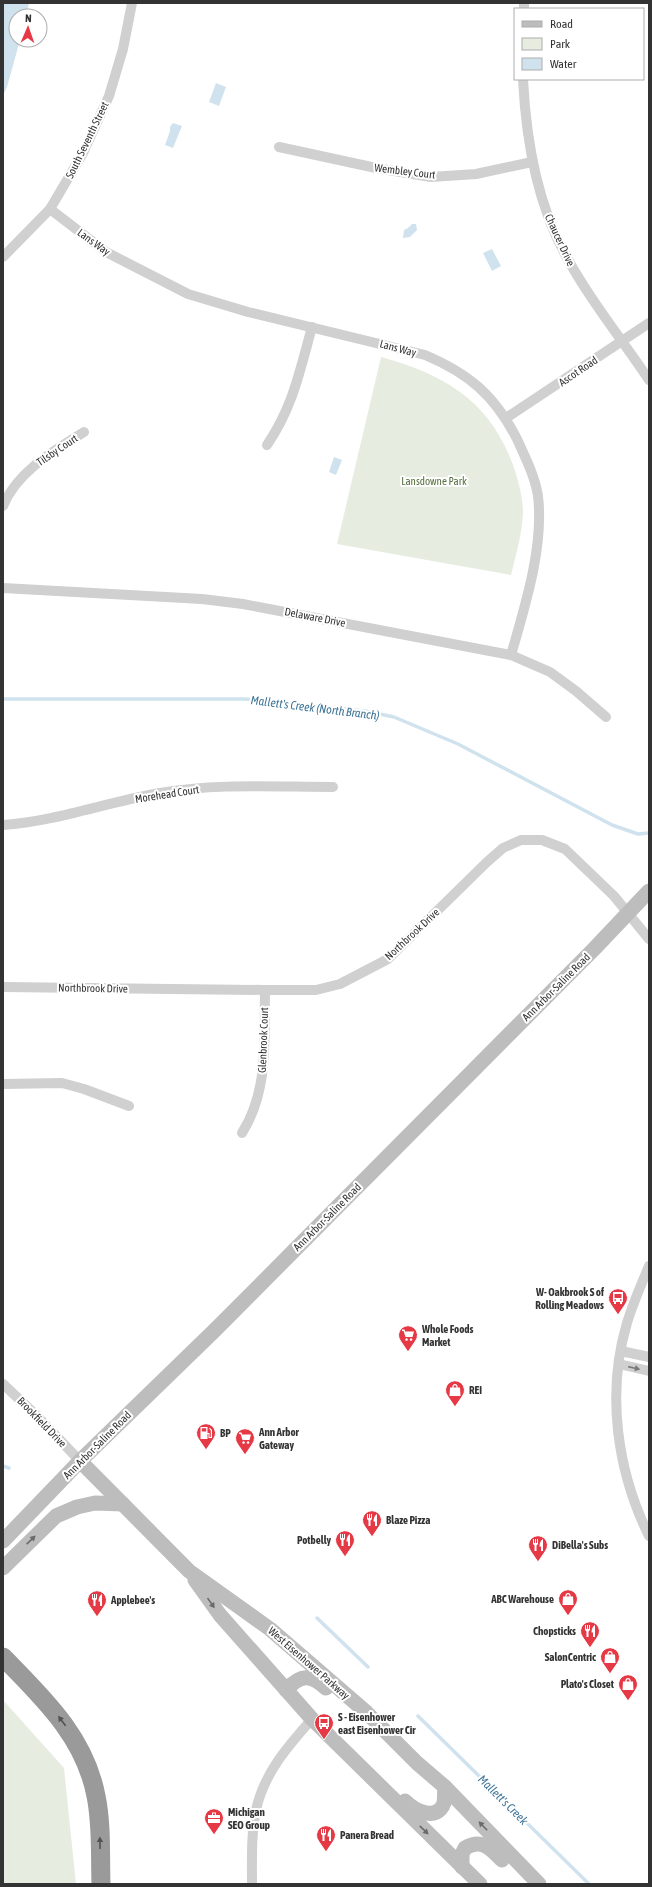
<svg xmlns="http://www.w3.org/2000/svg" width="652" height="1887" font-family="'Asap Condensed',sans-serif">
  <style>
    .green { fill: #e6ecdf }
    .water { fill: #cfe2ee }
    .lines { fill: none; stroke-linecap: round; stroke-linejoin: round }
    .stream { stroke: #cfe2ee; stroke-width: 3.5 }
    .minor { stroke: #d0d0d0; stroke-width: 10 }
    .secondary { stroke: #bdbdbd; stroke-width: 15 }
    .motorway { stroke: #9a9a9a; stroke-width: 19 }
    .oneway { fill: #7a7a7a }
    .oneway2 { fill: #6a6a6a }
    .oneway3 { fill: #525252 }
    .labels { text-anchor: middle; dominant-baseline: central; stroke-width: 4; stroke-linejoin: round; paint-order: stroke }
    .street-label { font-size: 11px; fill: #333; stroke: #fff }
    .park-label { font-size: 11px; fill: #56703f; stroke: #fff }
    .poi-label { font-size: 11px; font-weight: bold; fill: #333; stroke: #fff; text-anchor: start }
    .water-label { font-size: 12px; font-style: italic; fill: #3f7597; stroke: #fff }
  </style>
  <rect width="100%" height="100%" fill="#fff"/>
  <g class="green">
    <path d="M 381,357 C 445,375 489,400 513,465 C 518,479 523,497 523,513 C 522,534 516,555 511,575 L 337,544 Z"/>
    <path d="M 3,1700 L 64,1768 L 76,1884 L 3,1884 Z"/>
  </g>
  <g class="water">
    <path d="M 3,3 L 29,3 L 26,16 L 16,16 L 16,40 L 20,40 L 7,87 L 3,95 Z"/>
    <path d="M 216,83 L 226,87 L 219,106 L 209,102 Z"/>
    <path d="M 173,123 L 182,126 L 173,148 L 165,145 L 170,131 L 170,127 Z"/>
    <path d="M 412,224 L 416,224 L 417,230 L 410,237 L 403,238 L 404,230 L 408,228 Z"/>
    <path d="M 492,249 L 501,266 L 492,271 L 483,253 Z"/>
    <path d="M 334,457 L 342,460 L 336,475 L 329,472 Z"/>
  </g>
  <g class="lines">
    <g class="stream">
      <path d="M 3,699 L 245,699 L 365,711 L 394,717 L 458,744 L 612,825 L 638,834 L 649,833"/>
      <path d="M 3,1466 L 9,1468"/>
      <path d="M 317,1618 L 368,1667"/>
      <path d="M 418,1716 L 589,1884"/>
    </g>
    <g class="minor">
      <path d="M 524,9 L 524,3"/>
      <path d="M 523,79 C 526,139 536,201 565,254 C 589,299 621,338 649,380"/>
      <path d="M 279,147 L 376,168 L 431,177 L 476,174 L 532,162"/>
      <path d="M 50,209 L 106,252 L 188,294 L 248,312 L 425,355 C 470,374 495,396 517,439 C 525,457 535,476 538,496 C 544,547 525,606 511,655"/>
      <path d="M 3,257 L 50,209 L 83,153 L 109,96 L 123,49 L 132,3"/>
      <path d="M 506,418 L 649,323"/>
      <path d="M 267,445 C 293,407 300,370 312,327"/>
      <path d="M 3,506 C 17,472 53,451 84,432"/>
      <path d="M 3,588 L 202,599 L 243,604 L 511,655 L 550,672 L 576,691 L 606,717"/>
      <path d="M 3,825 C 57,821 107,802 160,793 C 216,783 276,787 333,787"/>
      <path d="M 3,987 L 265,990 L 316,990 L 340,984 L 388,959 L 487,862 L 503,848 L 521,840 L 542,840 L 565,849 L 614,896 L 649,939"/>
      <path d="M 3,1084 L 62,1083 L 84,1089 L 129,1106"/>
      <path d="M 242,1133 C 269,1090 264,1040 265,990"/>
      <path d="M 649,1266 C 641,1285 633,1303 627,1323 C 606,1393 617,1471 649,1536"/>
      <path d="M 621,1351 L 649,1357"/>
      <path d="M 619,1364 L 649,1371"/>
      <path d="M 3,1384 L 38,1417 L 80,1461"/>
      <path d="M 252,1884 C 252,1860 251,1834 256,1810 C 264,1773 288,1746 312,1719"/>
    </g>
    <g class="secondary">
      <path d="M 80,1461 L 189,1571 L 270,1629 L 366,1712 L 417,1763 L 445,1787 L 539,1884"/>
      <path d="M 3,1541 L 80,1461 L 215,1330 L 594,949 L 649,891"/>
      <path d="M 3,1568 L 56,1516 L 77,1507 L 95,1503 L 123,1504"/>
      <path d="M 195,1580 L 220,1615 L 312,1719 L 480,1884"/>
      <path d="M 286,1690 C 301,1674 310,1674 326,1688"/>
      <path d="M 405,1801 C 415,1811 437,1822 444,1803 C 445,1798 444,1792 445,1787"/>
      <path d="M 462,1867 L 462,1854 L 465,1848 C 482,1838 490,1848 502,1860"/>
    </g>
    <path class="motorway" d="M 3,1657 C 43,1698 85,1737 96,1796 C 102,1825 100,1855 101,1884"/>
  </g>
  <defs><path id="oneway-solid" d="M-6-.8H1V-3.2L6.5 0L1 3.2V.8H-6Z"/></defs>
  <use class="oneway" href="#oneway-solid" transform="translate(634 1368) rotate(13)"/>
  <g class="oneway2">
    <use href="#oneway-solid" transform="translate(31 1540) rotate(-44)"/>
    <use href="#oneway-solid" transform="translate(211 1603) rotate(55)"/>
    <use href="#oneway-solid" transform="translate(483 1826) rotate(-134)"/>
    <use href="#oneway-solid" transform="translate(424 1830) rotate(44)"/>
  </g>
  <g class="oneway3">
    <use href="#oneway-solid" transform="translate(62 1721) rotate(-127)"/>
    <use href="#oneway-solid" transform="translate(100 1843) rotate(-91)"/>
  </g>
  <defs>
    <symbol id="bus-pin" viewBox="-11 -11 22 30"><path d="M0 17L-7.5 6A9.5 9.5 0 1 1 7.5 6Z" fill="#e63946" stroke="#fff"/><path d="M-5-6H5V4H4V6H2V4H-2V6H-4V4H-5ZM-3.5-4V0h7V-4ZM-3.5 1.2v1.5H-2V1.2ZM2 1.2v1.5H3.5V1.2Z" fill="#fff"/></symbol>
    <symbol id="supermarket-pin" viewBox="-11 -11 22 30"><path d="M0 17L-7.5 6A9.5 9.5 0 1 1 7.5 6Z" fill="#e63946" stroke="#fff"/><path d="M-6-5.5h2.5l.6 2H6L4.5 2H-2.5L-4.4-4H-6ZM-1.5 3.2a1.3 1.3 0 1 0 .1 0ZM3 3.2a1.3 1.3 0 1 0 .1 0Z" fill="#fff"/></symbol>
    <symbol id="shop-pin" viewBox="-11 -11 22 30"><path d="M0 17L-7.5 6A9.5 9.5 0 1 1 7.5 6Z" fill="#e63946" stroke="#fff"/><path d="M-5-2.5h2.3a2.7 3.5 0 0 1 5.4 0H5L5.5 6h-11ZM-1.5-2.5h3a1.5 2.3 0 0 0-3 0Z" fill="#fff"/></symbol>
    <symbol id="fuel-pin" viewBox="-11 -11 22 30"><path d="M0 17L-7.5 6A9.5 9.5 0 1 1 7.5 6Z" fill="#e63946" stroke="#fff"/><path d="M-5.5-6h7V0h2V4h1.3V-2.5L3-4.5l.8-.8L6-3V5H2.5V1h-1V6h-7ZM-4.2-4.7v3.2H.2V-4.7Z" fill="#fff"/></symbol>
    <symbol id="restaurant-pin" viewBox="-11 -11 22 30"><path d="M0 17L-7.5 6A9.5 9.5 0 1 1 7.5 6Z" fill="#e63946" stroke="#fff"/><path d="M-5-6h1v4h1v-4h1v4h1v-4h1v5L-1.5 .5V6h-2V.5L-5-1ZM5-6V6H3V1.5H1.5Q1.5-4 5-6Z" fill="#fff"/></symbol>
    <symbol id="office-pin" viewBox="-11 -11 22 30"><path d="M0 17L-7.5 6A9.5 9.5 0 1 1 7.5 6Z" fill="#e63946" stroke="#fff"/><path d="M-6-3h4V-5.5h4V-3h4V5H-6ZM-1-4.5V-3h2v-1.5ZM-6 0V1H6V0Z" fill="#fff"/></symbol>
  </defs>
  <g fill-rule="evenodd">
    <use href="#bus-pin" x="607" y="1287" width="22" height="30"/>
    <use href="#supermarket-pin" x="397" y="1324" width="22" height="30"/>
    <use href="#shop-pin" x="444" y="1379" width="22" height="30"/>
    <use href="#fuel-pin" x="195" y="1422" width="22" height="30"/>
    <use href="#supermarket-pin" x="234" y="1427" width="22" height="30"/>
    <use href="#restaurant-pin" x="361" y="1509" width="22" height="30"/>
    <use href="#restaurant-pin" x="334" y="1529" width="22" height="30"/>
    <use href="#restaurant-pin" x="527" y="1534" width="22" height="30"/>
    <use href="#shop-pin" x="557" y="1588" width="22" height="30"/>
    <use href="#restaurant-pin" x="86" y="1589" width="22" height="30"/>
    <use href="#restaurant-pin" x="579" y="1620" width="22" height="30"/>
    <use href="#shop-pin" x="599" y="1646" width="22" height="30"/>
    <use href="#shop-pin" x="617" y="1673" width="22" height="30"/>
    <use href="#bus-pin" x="313" y="1712" width="22" height="30"/>
    <use href="#office-pin" x="203" y="1807" width="22" height="30"/>
    <use href="#restaurant-pin" x="315" y="1824" width="22" height="30"/>
  </g>
  <g class="labels">
    <g class="street-label">
      <text transform="translate(87 140) rotate(-64)">South Seventh Street</text>
      <text transform="translate(405 171) rotate(7)">Wembley Court</text>
      <text transform="translate(560 240) rotate(65)">Chaucer Drive</text>
      <text transform="translate(94 242) rotate(36)">Lans Way</text>
      <text transform="translate(398 348) rotate(15)">Lans Way</text>
      <text transform="translate(578 371) rotate(-34)">Ascot Road</text>
      <text transform="translate(57 450) rotate(-34)">Tilsby Court</text>
      <text transform="translate(315 617) rotate(11)">Delaware Drive</text>
      <text transform="translate(167 794) rotate(-9)">Morehead Court</text>
      <text transform="translate(412 934) rotate(-43)">Northbrook Drive</text>
      <text transform="translate(556 987) rotate(-45)">Ann Arbor-Saline Road</text>
      <text transform="translate(93 988) rotate(1)">Northbrook Drive</text>
      <text transform="translate(263 1040) rotate(-88)">Glenbrook Court</text>
      <text transform="translate(327 1217) rotate(-45)">Ann Arbor-Saline Road</text>
      <text transform="translate(42 1422) rotate(46)">Brookfield Drive</text>
      <text transform="translate(97 1445) rotate(-45)">Ann Arbor-Saline Road</text>
      <text transform="translate(309 1663) rotate(41)">West Eisenhower Parkway</text>
    </g>
    <g class="park-label">
      <text x="434" y="481">Lansdowne Park</text>
    </g>
    <g class="poi-label">
      <text x="604" y="1292" text-anchor="end">W- Oakbrook S of<tspan x="604" dy="13">Rolling Meadows</tspan></text>
      <text x="422" y="1329">Whole Foods<tspan x="422" dy="13">Market</tspan></text>
      <text x="469" y="1390">REI</text>
      <text x="259" y="1432">Ann Arbor<tspan x="259" dy="13">Gateway</tspan></text>
      <text x="220" y="1433">BP</text>
      <text x="386" y="1520">Blaze Pizza</text>
      <text x="331" y="1540" text-anchor="end">Potbelly</text>
      <text x="552" y="1545">DiBella's Subs</text>
      <text x="554" y="1599" text-anchor="end">ABC Warehouse</text>
      <text x="111" y="1600">Applebee's</text>
      <text x="576" y="1631" text-anchor="end">Chopsticks</text>
      <text x="596" y="1657" text-anchor="end">SalonCentric</text>
      <text x="614" y="1684" text-anchor="end">Plato's Closet</text>
      <text x="338" y="1717">S - Eisenhower<tspan x="338" dy="13">east Eisenhower Cir</tspan></text>
      <text x="228" y="1812">Michigan<tspan x="228" dy="13">SEO Group</tspan></text>
      <text x="340" y="1835">Panera Bread</text>
    </g>
    <g class="water-label">
      <text transform="translate(315 708) rotate(7)">Mallett's Creek (North Branch)</text>
      <text transform="translate(503 1800) rotate(45)">Mallett's Creek</text>
    </g>
  </g>
  <rect width="652" height="1887" fill="none" stroke="#333333" stroke-width="8"/>
  <rect x="514" y="8" width="130" height="72" fill="#ffffff" stroke="#adadad"/>
  <rect x="522" y="21" width="20" height="6" fill="#bdbdbd" stroke="#adadad"/>
  <text x="550" y="28" font-size="12" fill="#333333">Road</text>
  <rect x="522" y="38" width="20" height="12" fill="#e6ecdf" stroke="#adadad"/>
  <text x="550" y="48" font-size="12" fill="#333333">Park</text>
  <rect x="522" y="58" width="20" height="12" fill="#cfe2ee" stroke="#adadad"/>
  <text x="550" y="68" font-size="12" fill="#333333">Water</text>
  <g transform="translate(28 28) rotate(2)"><circle r="19" fill="#ffffff" stroke="#adadad"/>
  <path d="M0-3L7 15L0 10L-7 15Z" fill="#e63946"/>
  <text y="-6" font-size="11" font-weight="bold" text-anchor="middle" fill="#333333">N</text>
  </g>
</svg>
